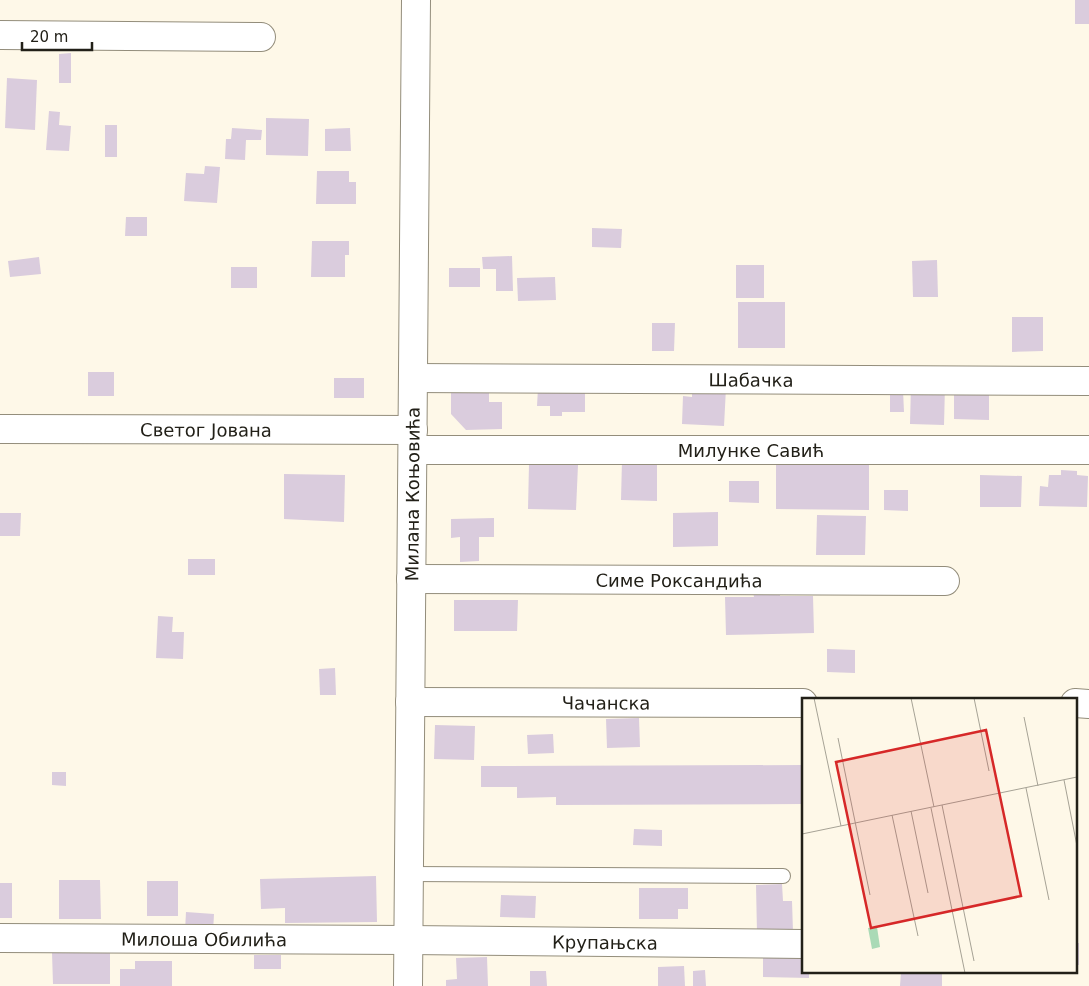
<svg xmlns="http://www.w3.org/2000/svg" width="1089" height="986" font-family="'DejaVu Sans',sans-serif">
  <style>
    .building { fill: #daccdd }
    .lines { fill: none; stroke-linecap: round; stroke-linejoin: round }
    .lane-casing { stroke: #938d7b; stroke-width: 16 }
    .street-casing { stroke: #938d7b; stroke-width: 30 }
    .lane { stroke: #fff; stroke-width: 14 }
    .street { stroke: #fff; stroke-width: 28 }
    .labels { text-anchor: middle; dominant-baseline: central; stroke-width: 4; stroke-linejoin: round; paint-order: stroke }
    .street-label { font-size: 18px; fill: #222018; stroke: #fff }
    .inset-road { fill: none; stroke: #a6a295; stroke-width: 1 }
    .view { fill: #d62828; fill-opacity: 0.15; stroke: #d62828; stroke-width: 2.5 }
    .inset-edge { fill: none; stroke: #222018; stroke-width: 2.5 }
  </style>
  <rect width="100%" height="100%" fill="#fef8e8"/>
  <g class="building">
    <rect x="1075" y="0" width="14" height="24"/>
    <path d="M 71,53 L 71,83 L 59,83 L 59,54 Z"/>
    <path d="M 7,78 L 37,80 L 35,130 L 5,128 Z"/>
    <path d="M 49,111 L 60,112 L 59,125 L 71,126 L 69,151 L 46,150 Z"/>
    <path d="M 266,118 L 309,119 L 308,156 L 266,155 Z"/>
    <rect x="105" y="125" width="12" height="32"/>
    <path d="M 232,128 L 262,130 L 261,140 L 246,140 L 245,160 L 225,159 L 226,139 L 231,139 Z"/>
    <path d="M 350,128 L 351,151 L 325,151 L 325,129 Z"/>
    <path d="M 205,166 L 220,167 L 217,203 L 184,201 L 186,173 L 204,174 Z"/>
    <path d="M 317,171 L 349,171 L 349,182 L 356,182 L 356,204 L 316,204 Z"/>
    <path d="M 126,217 L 147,217 L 147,236 L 125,236 Z"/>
    <path d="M 592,228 L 622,229 L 621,248 L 592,247 Z"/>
    <path d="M 312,241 L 349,241 L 349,255 L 345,255 L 345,277 L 311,277 Z"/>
    <path d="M 512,256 L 513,291 L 496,291 L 496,269 L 483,269 L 482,257 Z"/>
    <path d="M 39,257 L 41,274 L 10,277 L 8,261 Z"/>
    <path d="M 937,260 L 938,297 L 913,297 L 912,261 Z"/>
    <rect x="736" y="265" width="28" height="33"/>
    <rect x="231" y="267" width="26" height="21"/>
    <rect x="449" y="268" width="31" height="19"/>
    <path d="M 555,277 L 556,300 L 518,301 L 517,278 Z"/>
    <rect x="738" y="302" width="47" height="46"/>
    <path d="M 1012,317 L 1043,317 L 1043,351 L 1012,352 Z"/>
    <path d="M 652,323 L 675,323 L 674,351 L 652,351 Z"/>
    <rect x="88" y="372" width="26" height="24"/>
    <rect x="334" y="378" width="30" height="20"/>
    <path d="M 911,385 L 945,386 L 944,425 L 910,424 Z"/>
    <path d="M 692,387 L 726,388 L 724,426 L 682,424 L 683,396 L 692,397 Z"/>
    <path d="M 489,388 L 489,402 L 502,402 L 502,429 L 466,430 L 451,414 L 451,389 Z"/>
    <path d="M 538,388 L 585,388 L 585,412 L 562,412 L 562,416 L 550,416 L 550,406 L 537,406 Z"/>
    <path d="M 954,388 L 989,388 L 989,420 L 954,419 Z"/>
    <path d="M 890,390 L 903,390 L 904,412 L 890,412 Z"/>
    <path d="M 776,457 L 869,458 L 869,510 L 776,509 Z"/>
    <path d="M 622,460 L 657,461 L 657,501 L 621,500 Z"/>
    <path d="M 529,464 L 578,465 L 576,510 L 528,509 Z"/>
    <path d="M 1061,470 L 1077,471 L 1077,475 L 1088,476 L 1087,507 L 1039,506 L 1040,486 L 1048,487 L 1049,475 L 1061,475 Z"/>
    <path d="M 284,474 L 345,475 L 344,522 L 284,519 Z"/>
    <path d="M 980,475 L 1022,476 L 1021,507 L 980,507 Z"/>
    <path d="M 729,481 L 759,481 L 759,503 L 729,502 Z"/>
    <path d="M 884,490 L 908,490 L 908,511 L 884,510 Z"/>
    <path d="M 718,512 L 718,546 L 673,547 L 673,513 Z"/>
    <path d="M 0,513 L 21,513 L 20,536 L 0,536 Z"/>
    <path d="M 817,515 L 866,516 L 865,555 L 816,555 Z"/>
    <path d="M 494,518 L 494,537 L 479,537 L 479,561 L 460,562 L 460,537 L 451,538 L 451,519 Z"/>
    <rect x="188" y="559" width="27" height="16"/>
    <path d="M 753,592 L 780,592 L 780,596 L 813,596 L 814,633 L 726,635 L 725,597 L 754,597 Z"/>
    <path d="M 454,600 L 518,600 L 517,631 L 454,631 Z"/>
    <path d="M 158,616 L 173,617 L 172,632 L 184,632 L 183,659 L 156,658 Z"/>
    <path d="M 827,649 L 855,650 L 855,673 L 827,672 Z"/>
    <path d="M 335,668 L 336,695 L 320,695 L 319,669 Z"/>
    <path d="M 639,718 L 640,747 L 607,748 L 606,719 Z"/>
    <path d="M 435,725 L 475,726 L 474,760 L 434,759 Z"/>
    <path d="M 553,734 L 554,753 L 528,754 L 527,735 Z"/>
    <path d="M 803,765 L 803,804 L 556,805 L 556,797 L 517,798 L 517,787 L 481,787 L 481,766 Z"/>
    <path d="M 52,772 L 66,772 L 66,786 L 52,785 Z"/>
    <path d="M 634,829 L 662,830 L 662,846 L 633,845 Z"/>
    <path d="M 376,876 L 377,922 L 285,923 L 285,908 L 261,909 L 260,879 Z"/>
    <path d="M 59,880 L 100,880 L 101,919 L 59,919 Z"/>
    <rect x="147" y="881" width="31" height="35"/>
    <rect x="0" y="883" width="12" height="35"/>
    <path d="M 782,884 L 783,901 L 792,901 L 793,932 L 757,933 L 756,885 Z"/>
    <path d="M 639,888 L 688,888 L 688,909 L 678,909 L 678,919 L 639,919 Z"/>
    <path d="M 501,895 L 536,896 L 535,918 L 500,917 Z"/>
    <path d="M 186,912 L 214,914 L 213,933 L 185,931 Z"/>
    <rect x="1075" y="943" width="4" height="22"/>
    <path d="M 110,952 L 110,984 L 53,984 L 52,953 Z"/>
    <rect x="254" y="955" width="27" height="14"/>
    <path d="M 763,955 L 803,956 L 803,972 L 809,972 L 809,978 L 763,977 Z"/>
    <path d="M 487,957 L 488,986 L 446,986 L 446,980 L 457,979 L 456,958 Z"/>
    <path d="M 135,961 L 172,961 L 172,986 L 120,986 L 120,969 L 135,969 Z"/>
    <path d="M 684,966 L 685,986 L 658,986 L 658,967 Z"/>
    <path d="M 705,970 L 706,986 L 693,986 L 693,971 Z"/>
    <path d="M 530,971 L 546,971 L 547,986 L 530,986 Z"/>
    <path d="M 901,972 L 942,972 L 942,986 L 900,986 Z"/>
  </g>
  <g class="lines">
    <defs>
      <path id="lane" d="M 408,874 L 783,876"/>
      <g id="street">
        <path d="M 0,35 L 261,37"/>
        <path id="s1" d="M 413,378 L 1089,381"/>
        <path id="s2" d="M 0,429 L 413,430"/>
        <path id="s3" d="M 413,450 L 1089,450"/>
        <path id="s4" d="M 411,579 L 945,581"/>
        <path id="s5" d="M 410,702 L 803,703"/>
        <path d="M 1075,703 L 1089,704"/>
        <path id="s6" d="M 0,938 L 408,940 L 803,944"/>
        <path id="s7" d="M 408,986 L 416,0"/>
      </g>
    </defs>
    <use href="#lane" class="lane-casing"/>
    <use href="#street" class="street-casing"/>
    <use href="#lane" class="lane"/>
    <use href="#street" class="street"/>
  </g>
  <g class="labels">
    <g class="street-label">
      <text stroke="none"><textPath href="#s1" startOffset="338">Шабачка</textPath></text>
      <text stroke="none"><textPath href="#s2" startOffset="206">Светог Јована</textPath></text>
      <text stroke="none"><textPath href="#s3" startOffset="338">Милунке Савић</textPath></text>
      <text stroke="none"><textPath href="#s7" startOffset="492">Милана Коњовића</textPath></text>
      <text stroke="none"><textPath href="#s4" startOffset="268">Симе Роксандића</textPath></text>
      <text stroke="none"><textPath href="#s5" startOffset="196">Чачанска</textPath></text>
      <text stroke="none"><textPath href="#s6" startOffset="204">Милоша Обилића</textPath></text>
      <text stroke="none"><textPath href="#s6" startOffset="605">Крупањска</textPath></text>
    </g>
  </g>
  <g transform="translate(802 698)">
    <rect width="275" height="275" fill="#fef8e8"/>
    <path d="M 75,229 L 78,249 L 70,251 L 66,230 Z" fill="#aadab6"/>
    <path class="inset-road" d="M 12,0 L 39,128M 109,0 L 132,109M 172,0 L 187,73M 222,19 L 236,88M 36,40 L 68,197M 262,82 L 275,148M 224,90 L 247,202M 140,107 L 172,263M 129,110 L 163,275M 109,113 L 126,195M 90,117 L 116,238M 0,136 L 275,79"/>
    <path class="view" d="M 184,32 L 219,198 L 69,230 L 34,64 Z"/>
    <rect width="275" height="275" class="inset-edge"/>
  </g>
  <path d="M22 42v8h70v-8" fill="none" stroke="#222018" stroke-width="2.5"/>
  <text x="30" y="42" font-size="15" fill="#222018" stroke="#ffffff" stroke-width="4" paint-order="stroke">20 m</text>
</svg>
